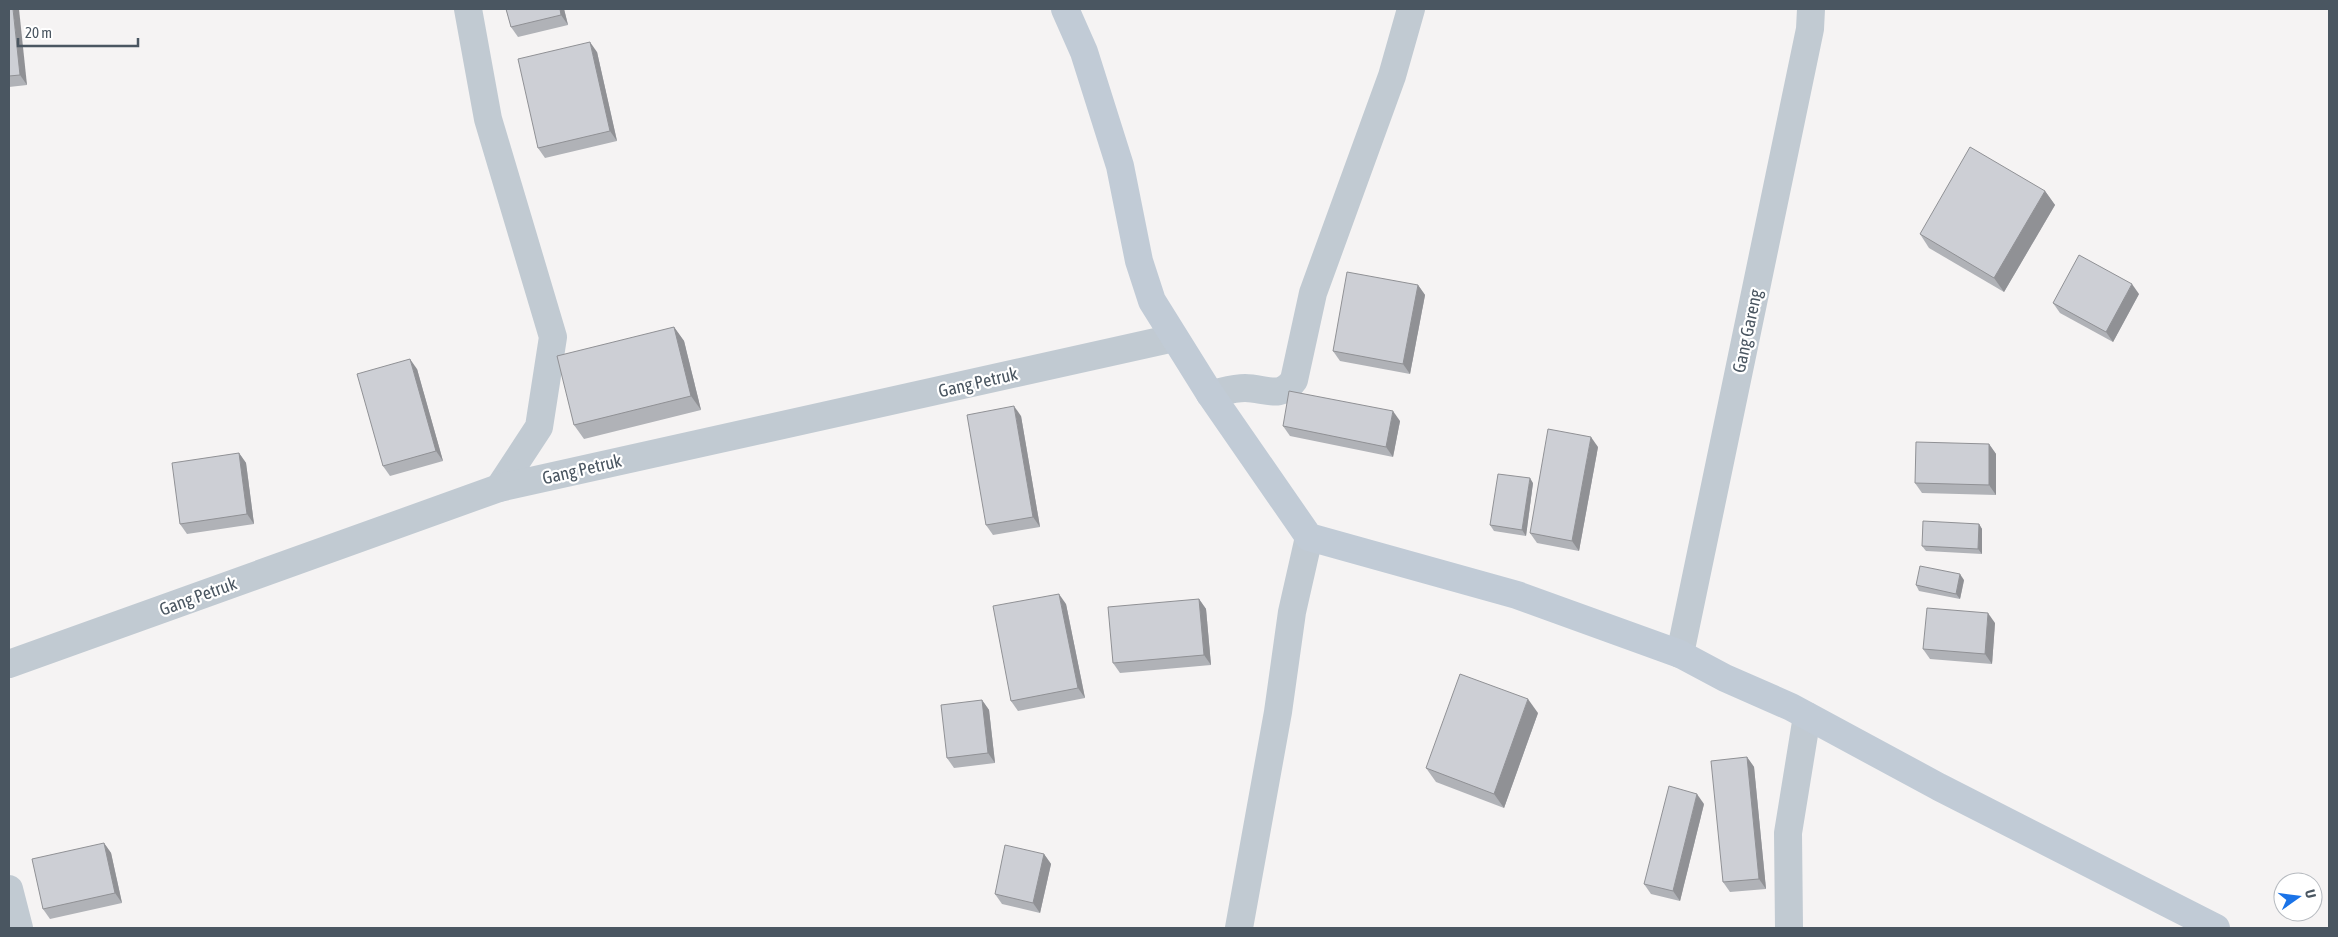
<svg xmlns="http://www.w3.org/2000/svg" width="2338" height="937" font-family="'Asap Condensed',sans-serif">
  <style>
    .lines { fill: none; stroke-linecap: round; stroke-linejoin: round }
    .street { stroke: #c1cad2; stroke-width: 28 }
    .secondary { stroke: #c1cbd6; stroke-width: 28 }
    .wall { fill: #b0b2b7 }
    .shaded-wall { fill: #909195 }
    .building { fill: #cdcfd5; stroke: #909195 }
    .labels { text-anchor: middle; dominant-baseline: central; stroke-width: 4.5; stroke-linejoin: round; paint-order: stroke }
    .street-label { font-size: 18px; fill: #4a5661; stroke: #fff }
  </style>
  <rect width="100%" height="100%" fill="#f5f3f3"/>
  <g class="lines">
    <g class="street">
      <path d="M 468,9 L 488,119 L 553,337 L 539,427 L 499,488"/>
      <path d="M 1210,394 C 1221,392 1234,388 1245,388 C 1265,388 1281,400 1294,380 L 1313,293 L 1392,76 L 1411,9"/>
      <path d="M 1680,654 L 1810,29 L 1811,9"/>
      <path d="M 9,664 L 499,488 L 1174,338"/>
      <path d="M 9,889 L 19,928"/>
      <path d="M 1239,928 L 1278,712 L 1292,612 L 1309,537"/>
      <path d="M 1789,928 L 1788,833 L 1807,716"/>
    </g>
    <path class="secondary" d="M 1065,9 L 1084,52 L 1120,166 L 1139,261 L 1152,301 L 1210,394 L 1309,537 L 1517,595 L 1680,654 L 1725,678 L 1791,707 L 1939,787 L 2216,928"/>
  </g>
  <g class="wall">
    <path d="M 9,9 L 27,85 L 9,87 Z"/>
    <path d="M 506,9 L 564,9 L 568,25 L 518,37 L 511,27 Z"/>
    <path d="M 597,52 L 617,141 L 545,158 L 538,148 Z"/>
    <path d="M 2045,191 L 2055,205 L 2004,292 L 1929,248 L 1920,234 Z"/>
    <path d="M 1418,285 L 1425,295 L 1410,374 L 1340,361 L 1333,351 Z"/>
    <path d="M 2139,294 L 2113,342 L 2060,313 L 2053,303 Z"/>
    <path d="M 674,327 L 684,341 L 701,410 L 584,439 L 574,425 Z"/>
    <path d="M 417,369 L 443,461 L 390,476 L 383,466 Z"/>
    <path d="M 1021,416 L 1040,527 L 993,535 L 986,525 Z"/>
    <path d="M 1400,421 L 1393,457 L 1290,436 L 1283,426 Z"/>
    <path d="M 1989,444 L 1996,454 L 1996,495 L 1922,493 L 1915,483 Z"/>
    <path d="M 1598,447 L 1579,551 L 1537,543 L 1530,533 Z"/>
    <path d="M 239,453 L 246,463 L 254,524 L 187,534 L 180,524 Z"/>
    <path d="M 1533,483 L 1526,536 L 1494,531 L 1490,525 Z"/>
    <path d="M 1979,524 L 1982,529 L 1982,554 L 1926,551 L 1922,546 Z"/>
    <path d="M 1964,580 L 1960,599 L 1919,591 L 1916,585 Z"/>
    <path d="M 1199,599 L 1206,609 L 1211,665 L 1120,673 L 1113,663 Z"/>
    <path d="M 1066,604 L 1085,698 L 1018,711 L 1011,701 Z"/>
    <path d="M 1995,623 L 1992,664 L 1930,659 L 1923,649 Z"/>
    <path d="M 982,700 L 989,710 L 995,763 L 954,768 L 947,758 Z"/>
    <path d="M 1538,713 L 1504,808 L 1436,782 L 1426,768 Z"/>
    <path d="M 1747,757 L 1754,767 L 1766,889 L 1730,892 L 1723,882 Z"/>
    <path d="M 1704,804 L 1680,901 L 1651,894 L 1644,884 Z"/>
    <path d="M 104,843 L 111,853 L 122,903 L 50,919 L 43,909 Z"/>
    <path d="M 1044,854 L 1051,864 L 1040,913 L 1002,904 L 995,894 Z"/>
  </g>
  <g class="shaded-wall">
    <path d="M 13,9 L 19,9 L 27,85 L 20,75 Z"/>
    <path d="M 560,9 L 564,9 L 568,25 L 561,15 Z"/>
    <path d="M 590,42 L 597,52 L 617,141 L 610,131 Z"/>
    <path d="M 2045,191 L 2055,205 L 2004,292 L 1994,278 Z"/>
    <path d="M 2132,284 L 2139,294 L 2113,342 L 2106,332 Z"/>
    <path d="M 1418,285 L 1425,295 L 1410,374 L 1403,364 Z"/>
    <path d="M 674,327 L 684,341 L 701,410 L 691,396 Z"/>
    <path d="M 410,359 L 417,369 L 443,461 L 436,451 Z"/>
    <path d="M 1014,406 L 1021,416 L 1040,527 L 1033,517 Z"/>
    <path d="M 1393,411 L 1400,421 L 1393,457 L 1386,447 Z"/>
    <path d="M 1591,437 L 1598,447 L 1579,551 L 1572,541 Z"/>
    <path d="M 1989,444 L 1996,454 L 1996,495 L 1989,485 Z"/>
    <path d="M 239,453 L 246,463 L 254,524 L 247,514 Z"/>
    <path d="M 1530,478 L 1533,483 L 1526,536 L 1522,530 Z"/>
    <path d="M 1979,524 L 1982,529 L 1982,554 L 1978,549 Z"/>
    <path d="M 1960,574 L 1964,580 L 1960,599 L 1956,594 Z"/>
    <path d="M 1059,594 L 1066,604 L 1085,698 L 1078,688 Z"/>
    <path d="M 1199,599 L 1206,609 L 1211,665 L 1204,655 Z"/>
    <path d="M 1988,613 L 1995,623 L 1992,664 L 1985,654 Z"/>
    <path d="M 1528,699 L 1538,713 L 1504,808 L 1494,794 Z"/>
    <path d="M 982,700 L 989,710 L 995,763 L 988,753 Z"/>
    <path d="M 1747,757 L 1754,767 L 1766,889 L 1759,879 Z"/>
    <path d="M 1697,794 L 1704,804 L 1680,901 L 1673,891 Z"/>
    <path d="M 104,843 L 111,853 L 122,903 L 115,893 Z"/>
    <path d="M 1044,854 L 1051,864 L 1040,913 L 1033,903 Z"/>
  </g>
  <g class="building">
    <path d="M 9,9 L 13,9 L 20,75 L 9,76 Z"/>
    <path d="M 506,9 L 560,9 L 561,15 L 511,27 Z"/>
    <path d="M 590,42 L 610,131 L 538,148 L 518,59 Z"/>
    <path d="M 1970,147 L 2045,191 L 1994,278 L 1920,234 Z"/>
    <path d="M 2079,255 L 2132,284 L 2106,332 L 2053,303 Z"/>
    <path d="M 1347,272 L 1418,285 L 1403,364 L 1333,351 Z"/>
    <path d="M 674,327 L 691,396 L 574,425 L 557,356 Z"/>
    <path d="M 410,359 L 436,451 L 383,466 L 357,374 Z"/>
    <path d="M 1289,391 L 1393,411 L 1386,447 L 1283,426 Z"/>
    <path d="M 1014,406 L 1033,517 L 986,525 L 967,415 Z"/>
    <path d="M 1548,429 L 1591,437 L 1572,541 L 1530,533 Z"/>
    <path d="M 1916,442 L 1989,444 L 1989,485 L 1915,483 Z"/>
    <path d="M 239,453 L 247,514 L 180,524 L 172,463 Z"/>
    <path d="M 1498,474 L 1530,478 L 1522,530 L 1490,525 Z"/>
    <path d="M 1923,521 L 1979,524 L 1978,549 L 1922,546 Z"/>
    <path d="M 1920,566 L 1960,574 L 1956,594 L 1916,585 Z"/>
    <path d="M 1059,594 L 1078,688 L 1011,701 L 993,606 Z"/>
    <path d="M 1199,599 L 1204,655 L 1113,663 L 1108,607 Z"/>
    <path d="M 1927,608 L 1988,613 L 1985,654 L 1923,649 Z"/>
    <path d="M 1460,674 L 1528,699 L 1494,794 L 1426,768 Z"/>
    <path d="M 982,700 L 988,753 L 947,758 L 941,705 Z"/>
    <path d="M 1747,757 L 1759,879 L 1723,882 L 1711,761 Z"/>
    <path d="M 1669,786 L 1697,794 L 1673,891 L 1644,884 Z"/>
    <path d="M 104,843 L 115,893 L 43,909 L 32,859 Z"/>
    <path d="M 1005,845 L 1044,854 L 1033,903 L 995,894 Z"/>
  </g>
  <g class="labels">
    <g class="street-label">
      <text transform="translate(1747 331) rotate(-78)">Gang Gareng</text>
      <text transform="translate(978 382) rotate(-13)">Gang Petruk</text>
      <text transform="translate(582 469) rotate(-13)">Gang Petruk</text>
      <text transform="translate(198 596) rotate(-20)">Gang Petruk</text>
    </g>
  </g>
  <rect width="2338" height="937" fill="none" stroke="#4a5661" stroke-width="20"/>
  <g transform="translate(2298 897) rotate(76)"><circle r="24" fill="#ffffff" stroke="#b7bbc0"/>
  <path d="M0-4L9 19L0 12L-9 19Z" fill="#1a73e8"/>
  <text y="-8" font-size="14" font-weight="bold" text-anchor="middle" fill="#4a5661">U</text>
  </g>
  <path d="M18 38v8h120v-8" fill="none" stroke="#4a5661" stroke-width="2.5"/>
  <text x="25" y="38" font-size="15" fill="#4a5661" stroke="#ffffff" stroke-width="4" paint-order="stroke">20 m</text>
</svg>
